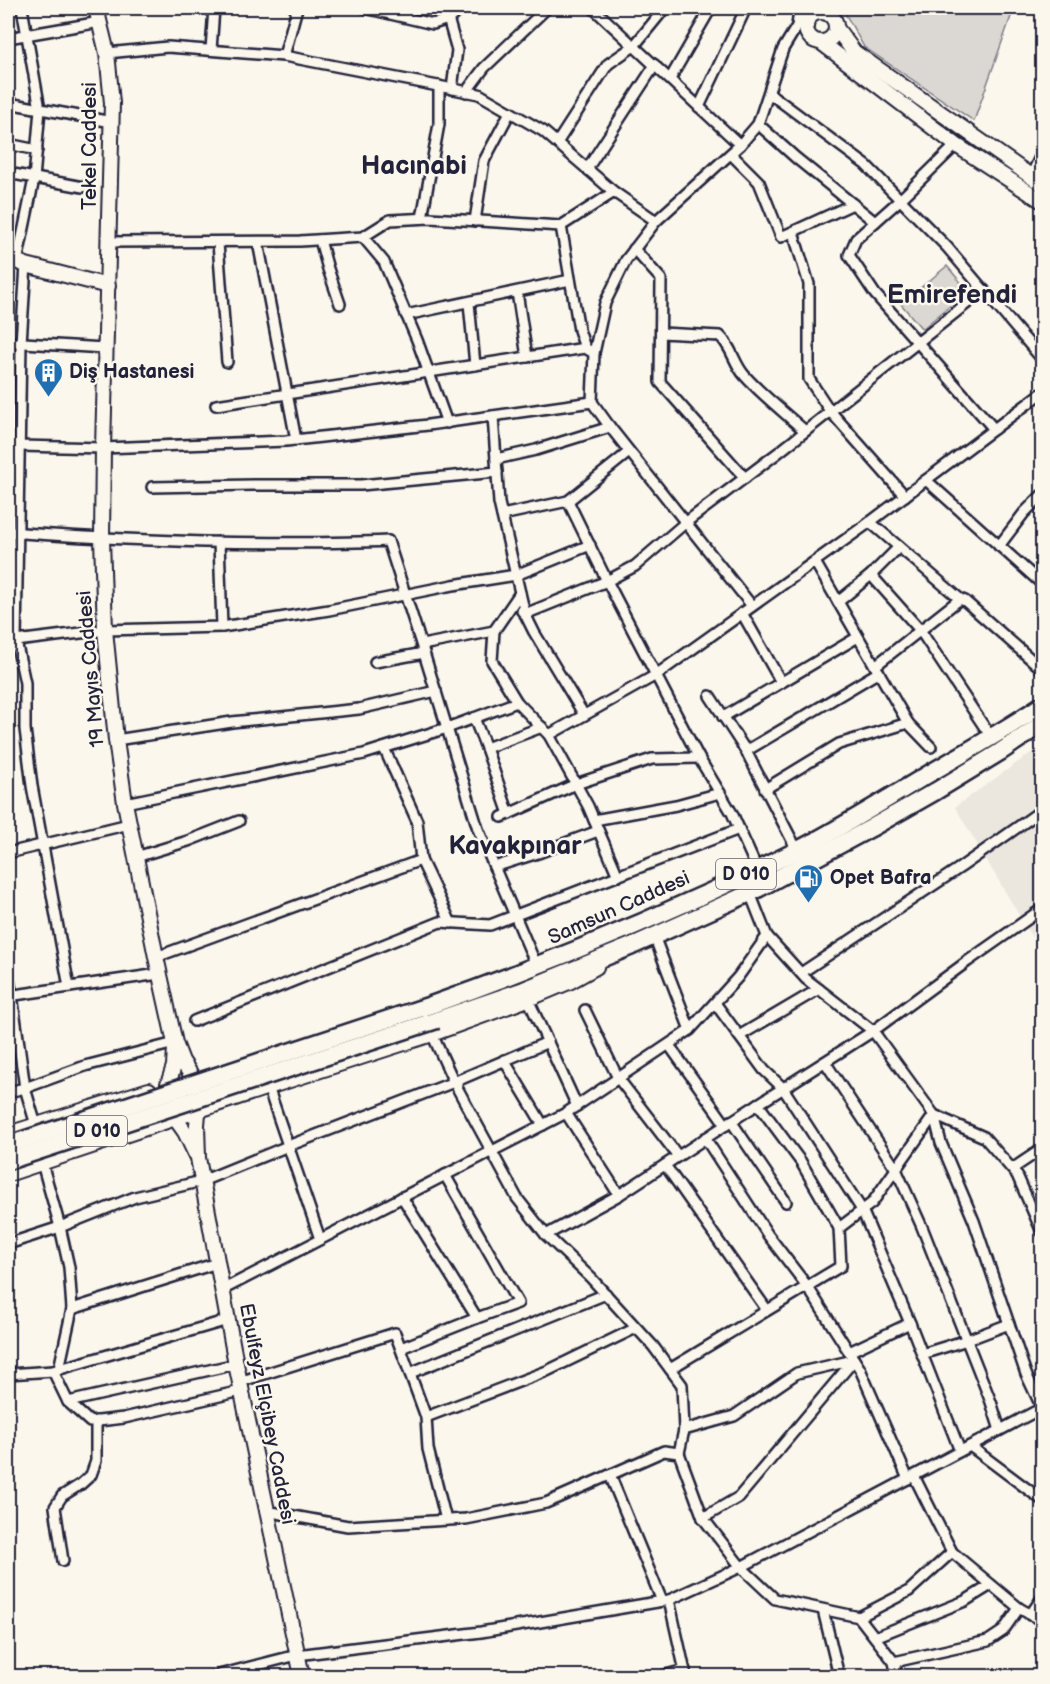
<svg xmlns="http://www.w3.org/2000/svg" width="1050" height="1684" font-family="'Balsamiq Sans',sans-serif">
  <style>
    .built { fill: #ebe7df }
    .green { fill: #dbd8d3; stroke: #7e7d87; stroke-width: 1.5 }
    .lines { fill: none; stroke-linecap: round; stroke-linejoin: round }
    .street-casing { stroke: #22223b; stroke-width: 14 }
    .secondary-casing { stroke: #22223b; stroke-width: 18 }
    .highway-casing { stroke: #22223b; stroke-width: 21 }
    .street { stroke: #fbf7ec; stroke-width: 9 }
    .secondary { stroke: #fbf7ec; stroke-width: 14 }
    .highway { stroke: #fbf7ec; stroke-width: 16 }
    .highway-bridge-casing { stroke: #22223b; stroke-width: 21; stroke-linecap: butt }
    .highway-bridge { stroke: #fbf7ec; stroke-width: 16 }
    .labels { text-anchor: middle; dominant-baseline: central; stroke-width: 5; stroke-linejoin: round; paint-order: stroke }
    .shield { fill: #fbf7ec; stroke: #636270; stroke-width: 1.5 }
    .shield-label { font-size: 18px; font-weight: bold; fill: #22223b }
    .street-label { font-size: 20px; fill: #22223b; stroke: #fbf7ec }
    .poi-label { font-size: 20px; font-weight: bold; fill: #22223b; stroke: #fbf7ec; text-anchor: start }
    .district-label { font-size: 26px; font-weight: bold; fill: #22223b; stroke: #fbf7ec }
  </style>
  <rect width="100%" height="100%" fill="#fbf7ec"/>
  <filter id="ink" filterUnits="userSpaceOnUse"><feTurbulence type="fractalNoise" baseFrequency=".0167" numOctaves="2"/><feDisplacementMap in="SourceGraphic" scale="12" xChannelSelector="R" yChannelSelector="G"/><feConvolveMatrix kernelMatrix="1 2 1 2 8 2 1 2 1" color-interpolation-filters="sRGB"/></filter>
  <g filter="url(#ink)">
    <path class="built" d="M 1042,745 L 1042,954 L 955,807 Z"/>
    <g class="green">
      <path d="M 846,8 L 1014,8 L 974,121 L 864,47 L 846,15 Z"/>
      <path d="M 947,266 L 968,291 L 922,329 L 901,304 Z"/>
    </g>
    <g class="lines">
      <defs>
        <g id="street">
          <path d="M 365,8 L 433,24 L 448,19 L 463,8"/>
          <path d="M 445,8 L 457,50 L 452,89"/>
          <path d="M 593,8 L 740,145"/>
          <path d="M 8,38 L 100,22"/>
          <path d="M 211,50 L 214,8"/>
          <path d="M 107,53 L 168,47 L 284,56 L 479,94 L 543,131 L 614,192 L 656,221"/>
          <path d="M 284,56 L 297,8"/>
          <path d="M 670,79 L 711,8"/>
          <path d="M 466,92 L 484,68 L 547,8"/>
          <path d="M 769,93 L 866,165 L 947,247 L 1042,359"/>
          <path d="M 8,103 L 112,122"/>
          <path d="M 699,107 L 746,8"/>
          <path d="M 758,124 L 796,158 L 875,222"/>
          <path d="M 557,143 L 608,64 L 634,46 L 665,8"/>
          <path d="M 8,144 L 37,150"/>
          <path d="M 956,145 L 901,199 L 856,239 L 849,255 L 875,294 L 994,429"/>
          <path d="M 731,154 L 759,182 L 781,237 L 853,204"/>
          <path d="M 587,169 L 655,65"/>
          <path d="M 8,173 L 83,187"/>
          <path d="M 1031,176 L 1042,153"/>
          <path d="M 422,218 L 439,124 L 439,86"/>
          <path d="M 475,221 L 484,161 L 510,112"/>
          <path d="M 561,226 L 579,330 L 585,348"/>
          <path d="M 793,232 L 809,284 L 809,379 L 830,411 L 905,496"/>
          <path d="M 363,237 L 384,262 L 417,340 L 447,423"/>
          <path d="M 320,240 L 328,269 L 340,304"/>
          <path d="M 108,242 L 300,241 L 363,237 L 390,220 L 430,218 L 561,226 L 614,192"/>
          <path d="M 258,242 L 296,440"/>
          <path d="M 218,243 L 227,362"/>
          <path d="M 634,249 L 661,279 L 660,382 L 745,478"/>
          <path d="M 17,262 L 34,179 L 40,109 L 22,8"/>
          <path d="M 26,265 L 21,343 L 16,641 L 25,683 L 25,729 L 32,786 L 69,987"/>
          <path d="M 517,292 L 527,357"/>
          <path d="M 469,303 L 475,365"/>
          <path d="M 406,315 L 570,280"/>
          <path d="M 661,333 L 720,336 C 732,347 734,364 745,376 C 762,395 786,414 805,431"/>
          <path d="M 8,342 L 104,348"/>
          <path d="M 216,405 L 585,348 L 594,353"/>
          <path d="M 493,416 L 499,503 L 525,614 L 607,581 L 635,566 L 685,523 L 779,452 L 984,290"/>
          <path d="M 8,444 L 20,446 L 103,448 L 286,441 L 428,425 L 592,402"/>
          <path d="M 496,459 L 536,450 L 610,427"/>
          <path d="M 926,480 L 1042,584"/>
          <path d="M 152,487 L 253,485 L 361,485 L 497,472"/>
          <path d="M 568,501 L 607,581 L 699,758 L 732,813 L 757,869"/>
          <path d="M 502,515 L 568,501 L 629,452"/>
          <path d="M 870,522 L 960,599 L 965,601 L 1042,669"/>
          <path d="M 8,532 C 73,537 139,540 204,542 C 266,543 327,544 388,541 L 424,653 L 478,829 L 537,967"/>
          <path d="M 219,542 L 222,627"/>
          <path d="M 999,546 L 1024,513 L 1042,495"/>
          <path d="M 815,562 L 908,723 L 931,747"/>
          <path d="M 871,575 L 920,630 L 991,737"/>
          <path d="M 520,593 L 494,631 L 492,661 L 517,702 L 549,735 L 588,806 L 618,876"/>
          <path d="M 838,602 L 871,575 L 899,547"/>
          <path d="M 752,606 L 610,427 L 592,402 L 594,353 L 605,303 L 626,260 L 656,221 L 740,145 L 758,124 L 783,49 L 797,26 L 799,11 L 797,8"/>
          <path d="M 522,611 L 525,614 L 534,632 L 584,715"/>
          <path d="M 742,613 L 781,682"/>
          <path d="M 8,642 L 105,630 L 222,627 L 329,610 L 453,585 L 516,575 L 590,545"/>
          <path d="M 422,645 L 494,631"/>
          <path d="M 375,662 L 424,653"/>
          <path d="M 875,666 L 960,599"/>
          <path d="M 710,696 L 746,751 L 797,850"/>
          <path d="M 723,717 L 858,637"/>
          <path d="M 474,718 L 486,748 L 509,814"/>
          <path d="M 549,735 L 656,675 L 870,522 L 1042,393"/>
          <path d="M 116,740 L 232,722 L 359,709 L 436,691"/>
          <path d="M 384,748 L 417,821 L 421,860 L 451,923"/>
          <path d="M 486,748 L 542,727"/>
          <path d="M 746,751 L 879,672"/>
          <path d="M 765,789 L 839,744 L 908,723"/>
          <path d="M 125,803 L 364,754 L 447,728 L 517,702"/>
          <path d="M 502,817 L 576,784 L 652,759 L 699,758"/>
          <path d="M 594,820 L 676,805 L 720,793"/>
          <path d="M 8,853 L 129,824"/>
          <path d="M 136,857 L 188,841 L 239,821"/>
          <path d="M 494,867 L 541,852 L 598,831"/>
          <path d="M 750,893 L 767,936 L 806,979 L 873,1031 L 934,1115 L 984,1137 L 1017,1175 L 1042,1232"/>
          <path d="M 654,936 L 690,1030"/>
          <path d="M 156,957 L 421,860"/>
          <path d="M 801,973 L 961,867 L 1042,810"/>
          <path d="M 8,975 L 12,995 L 25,1088 L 36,1125"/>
          <path d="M 8,996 L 159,974"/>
          <path d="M 528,999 L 577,1106"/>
          <path d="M 715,1003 L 764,1070 L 783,1088 L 862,1210 L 910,1323 L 960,1451"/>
          <path d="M 585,1010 L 618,1078 L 678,1156"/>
          <path d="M 194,1021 L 440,922 L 490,925 L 739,829"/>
          <path d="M 432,1034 L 454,1082 L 517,1198 L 546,1235 L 591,1278 L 653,1346 L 682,1385 L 684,1430 L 679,1453 L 703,1518 L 741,1567 L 775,1599 L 859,1617 L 894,1662 L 897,1676"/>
          <path d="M 739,1036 L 819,989"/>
          <path d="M 669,1045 L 726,1125"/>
          <path d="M 504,1060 L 543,1125"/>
          <path d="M 825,1062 L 896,1169 L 922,1227 L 991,1402 L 1000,1430"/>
          <path d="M 268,1087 L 320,1239"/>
          <path d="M 8,1092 L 25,1088 L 85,1066 L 175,1043"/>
          <path d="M 566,1113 L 619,1195"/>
          <path d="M 934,1115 L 941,1143 L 974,1221 L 1026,1374 L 1042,1408"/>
          <path d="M 731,1121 L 786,1202"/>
          <path d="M 705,1138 L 768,1235 L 807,1286 L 860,1369 L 908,1479"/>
          <path d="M 42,1163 L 60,1227 L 69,1267 L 72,1309 L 59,1369"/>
          <path d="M 665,1165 L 767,1310"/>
          <path d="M 1012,1169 L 1042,1149"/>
          <path d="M 445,1175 L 518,1303 L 477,1318"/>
          <path d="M 839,1228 L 872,1203 L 934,1115"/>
          <path d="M 546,1235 L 619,1195 L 741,1115 L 873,1031 L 968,961 L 1042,909"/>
          <path d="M 8,1244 L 60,1227 L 135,1197 L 202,1181 L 288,1146 L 454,1082 L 548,1042"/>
          <path d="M 222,1290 L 566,1113 L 690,1030 L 738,977 L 767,936"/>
          <path d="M 72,1309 L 217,1263"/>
          <path d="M 401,1348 L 477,1318 L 402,1197"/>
          <path d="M 849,1352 L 910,1323"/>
          <path d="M 922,1354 L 967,1340 L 1009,1324"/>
          <path d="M 670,1369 L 841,1266 L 839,1228 L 801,1162 L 758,1104"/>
          <path d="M 53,1371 L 68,1402 L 90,1422 L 124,1418 L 241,1391"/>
          <path d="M 410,1373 L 606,1294"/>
          <path d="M 8,1374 L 53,1371 L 228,1320"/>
          <path d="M 239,1382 L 395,1333 L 426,1417 L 547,1371 L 636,1328"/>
          <path d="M 68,1402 L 236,1364"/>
          <path d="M 426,1417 L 428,1449 L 446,1520"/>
          <path d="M 684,1430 L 734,1416 L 797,1373 L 854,1360"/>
          <path d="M 970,1446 L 1042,1500"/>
          <path d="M 610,1475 L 662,1601"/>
          <path d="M 914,1476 L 952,1552 L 1019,1608 L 1042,1621"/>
          <path d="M 266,1511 L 348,1526 L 466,1519 L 546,1503 L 664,1451 L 679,1453"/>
          <path d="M 703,1518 L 739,1497 L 854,1360"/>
          <path d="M 63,1561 L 55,1507 L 62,1496 L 81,1484 L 91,1475 L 96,1461 L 96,1421"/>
          <path d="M 669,1600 L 686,1676"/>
          <path d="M 823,1610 L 839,1676"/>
          <path d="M 1030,1615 L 1042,1598"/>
          <path d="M 859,1617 L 909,1591 L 952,1552"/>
          <path d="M 875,1637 L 965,1601 L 991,1585"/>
          <path d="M 894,1662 L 988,1641 L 1003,1631 L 1019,1608"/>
          <path d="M 215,1676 L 297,1655 L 481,1632 L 669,1600 L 741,1567 L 1042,1408"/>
          <path d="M 662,1676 L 685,1670"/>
        </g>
        <g id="secondary">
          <path d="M 96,8 L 107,53 L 112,103 L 103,448 L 102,539 L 105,630 L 116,740 L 125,803 L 156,957 L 175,1043 L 182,1061 L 195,1081 L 198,1090 L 199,1101 L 197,1125 L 198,1158 L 236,1364 L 302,1676"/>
          <circle cx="821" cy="27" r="15"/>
          <path d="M 837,29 L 854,52 L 1042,184"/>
          <path d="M 822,43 L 956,145 L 1042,201"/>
          <path d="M 8,258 L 26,265 L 108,286"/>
          <path d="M 175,1048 L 174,1066 L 168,1084 L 168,1100 L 175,1118 L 185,1132 L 195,1153"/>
          <path d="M 8,1134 L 149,1090"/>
          <path d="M 8,1174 L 268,1087 L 432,1034 L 528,999 L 571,981 L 596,967"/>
        </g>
        <g id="highway">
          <path d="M 431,1005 C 555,961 677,910 796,851 C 839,829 880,803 922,778 C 962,754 1004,731 1042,705"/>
          <path d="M 437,1020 L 524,990 L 632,946 L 750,893 L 871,828 L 936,791 L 1000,752 L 1042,724"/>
        </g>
      </defs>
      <use href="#street" class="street-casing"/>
      <use href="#secondary" class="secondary-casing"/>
      <use href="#highway" class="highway-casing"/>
      <use href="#street" class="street"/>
      <use href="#secondary" class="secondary"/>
      <use href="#highway" class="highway"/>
      <defs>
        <g id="highway-bridge">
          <path d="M 8,1145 L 431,1005"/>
          <path d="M 8,1161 L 437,1020"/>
        </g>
      </defs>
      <use href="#highway-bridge" class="highway-bridge-casing"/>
      <use href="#highway-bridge" class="highway-bridge"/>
    </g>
  </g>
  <defs>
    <symbol id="building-pin" viewBox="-11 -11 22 30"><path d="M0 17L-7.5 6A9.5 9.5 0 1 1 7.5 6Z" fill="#1f6fb2" stroke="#fbf7ec"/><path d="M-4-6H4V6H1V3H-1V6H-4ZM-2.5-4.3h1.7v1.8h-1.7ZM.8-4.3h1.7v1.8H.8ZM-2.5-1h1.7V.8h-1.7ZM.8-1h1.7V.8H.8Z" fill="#fff"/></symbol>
    <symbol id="fuel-pin" viewBox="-11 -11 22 30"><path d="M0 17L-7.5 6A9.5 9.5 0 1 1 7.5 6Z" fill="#1f6fb2" stroke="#fbf7ec"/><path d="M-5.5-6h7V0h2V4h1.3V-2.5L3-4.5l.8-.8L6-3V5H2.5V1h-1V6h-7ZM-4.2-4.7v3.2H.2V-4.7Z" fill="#fff"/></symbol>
  </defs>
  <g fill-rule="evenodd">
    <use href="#building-pin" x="32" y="356" width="33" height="45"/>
    <use href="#fuel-pin" x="792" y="862" width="33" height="45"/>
  </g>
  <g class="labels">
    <g class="shield">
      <rect x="716" y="859" width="60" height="30" rx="4.5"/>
      <rect x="67" y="1116" width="60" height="30" rx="4.5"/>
    </g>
    <g class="shield-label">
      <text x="746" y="874">D 010</text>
      <text x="97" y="1131">D 010</text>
    </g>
    <g class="street-label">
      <text transform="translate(90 146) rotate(-90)">Tekel Caddesi</text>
      <text transform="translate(91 669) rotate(-95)">19 Mayıs Caddesi</text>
      <text transform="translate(619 908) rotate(-24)">Samsun Caddesi</text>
      <text transform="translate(267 1414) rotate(79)">Ebulfeyz Elçibey Caddesi</text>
    </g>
    <g class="poi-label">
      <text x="69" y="372">Diş Hastanesi</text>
      <text x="830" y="878">Opet Bafra</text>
    </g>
    <g class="district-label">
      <text x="414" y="166">Hacınabi</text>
      <text x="952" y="295">Emirefendi</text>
      <text x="515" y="846">Kavakpınar</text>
    </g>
  </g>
  <rect width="1050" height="1684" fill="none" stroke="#fbf7ec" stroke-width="30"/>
  <rect x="15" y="15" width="1020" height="1654" fill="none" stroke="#22223b" stroke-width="2" filter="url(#ink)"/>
</svg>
